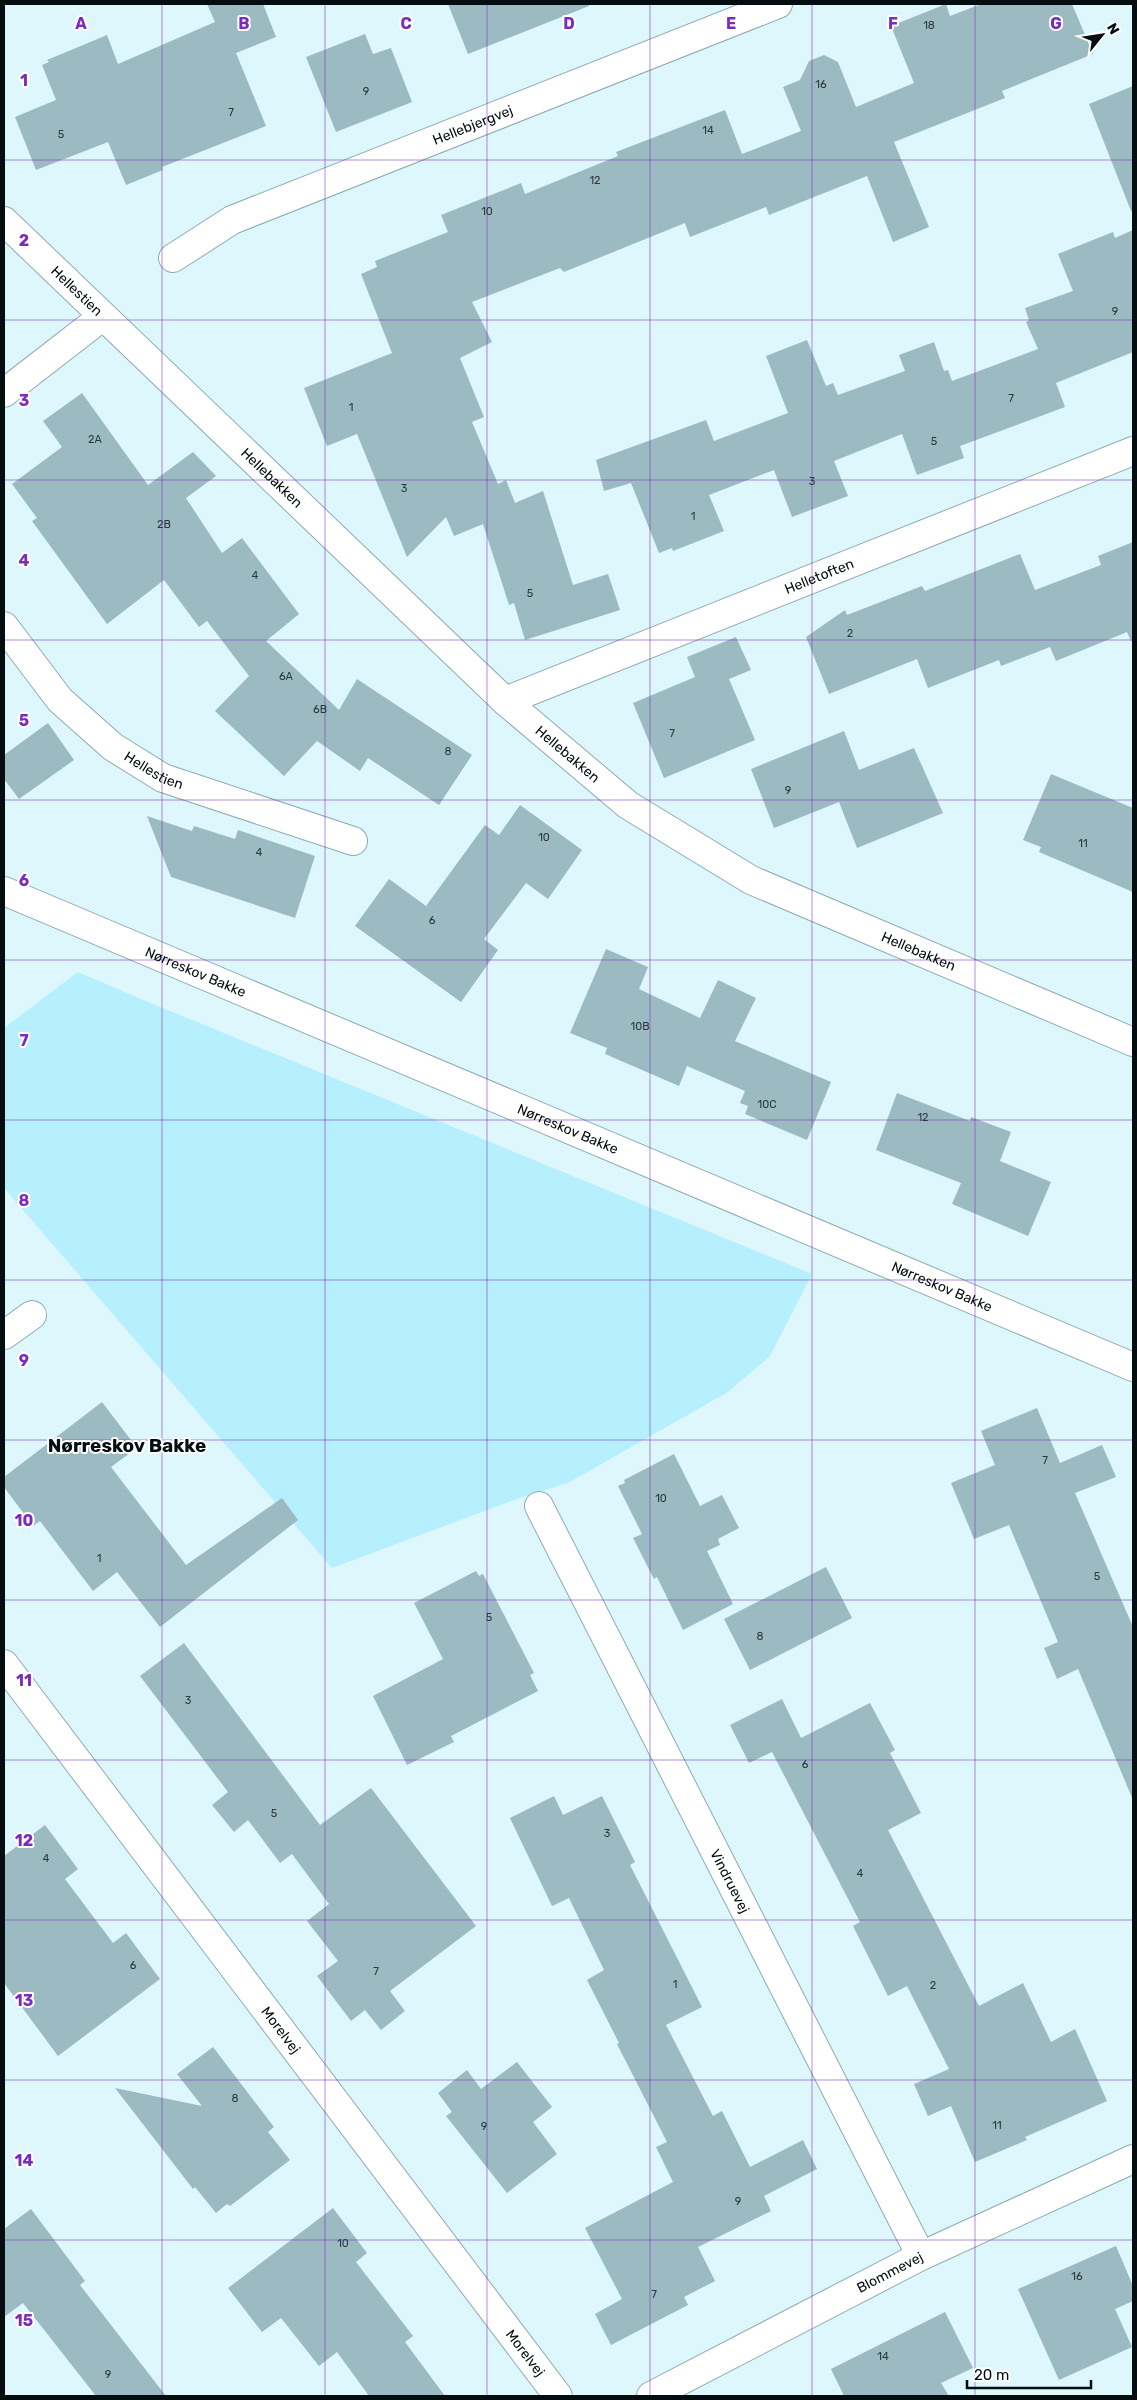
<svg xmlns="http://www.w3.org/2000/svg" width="1137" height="2400" font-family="Rubik,sans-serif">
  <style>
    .green { fill: #b6effe }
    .building { fill: #9cbac2 }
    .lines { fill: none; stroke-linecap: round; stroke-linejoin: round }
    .minor-casing { stroke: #8dabb3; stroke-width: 30 }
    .primary-casing { stroke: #8dabb3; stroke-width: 30 }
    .minor { stroke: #fff; stroke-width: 28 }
    .primary { stroke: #fff; stroke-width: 28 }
    .grid { fill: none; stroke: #7b2cbf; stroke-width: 1; stroke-opacity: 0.55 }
    .labels { text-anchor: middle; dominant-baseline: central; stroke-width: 4; stroke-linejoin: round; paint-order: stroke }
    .number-label { font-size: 11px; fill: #2a393d }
    .street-label { font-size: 14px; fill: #040e11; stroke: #fff }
    .district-label { font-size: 19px; font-weight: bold; fill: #040e11; stroke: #fff }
    .grid-label { font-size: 16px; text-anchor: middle; font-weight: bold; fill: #7b2cbf; stroke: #fff; stroke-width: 4; stroke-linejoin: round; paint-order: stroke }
  </style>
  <rect width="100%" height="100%" fill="#ddf7fd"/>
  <path class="green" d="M 78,972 L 141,999 L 812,1274 L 770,1356 L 728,1392 L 568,1483 L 525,1496 L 332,1568 L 4,1188 L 4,1028 Z"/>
  <g class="building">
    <path d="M 207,4 L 263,4 L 276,37 L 236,53 L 266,126 L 162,167 L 163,170 L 126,185 L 108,142 L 36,170 L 15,117 L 56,100 L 42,65 L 49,62 L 47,60 L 107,35 L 118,64 L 215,22 Z"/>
    <path d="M 448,4 L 589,4 L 589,6 L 468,54 Z"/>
    <path d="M 946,4 L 950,16 L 981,4 L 1072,4 L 1093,54 L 1002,91 L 1005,98 L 894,142 L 929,227 L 893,242 L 867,176 L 769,215 L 766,207 L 690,237 L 685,223 L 564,272 L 560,268 L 472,302 L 492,342 L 460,358 L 484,417 L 472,422 L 498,484 L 506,480 L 515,503 L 543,491 L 573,585 L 608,574 L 620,610 L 525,640 L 514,603 L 509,605 L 483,524 L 454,536 L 446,517 L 407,557 L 357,434 L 327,446 L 304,388 L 392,353 L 361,274 L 377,267 L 375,261 L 448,232 L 441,215 L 521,183 L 525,194 L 618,156 L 616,152 L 725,110 L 742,154 L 801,131 L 783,87 L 800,80 L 809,61 L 824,55 L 838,62 L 856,107 L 914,83 L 891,26 Z"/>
    <path d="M 365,34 L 373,54 L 391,48 L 412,102 L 336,132 L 306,57 Z"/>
    <path d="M 1133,86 L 1133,211 L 1131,211 L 1089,104 Z"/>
    <path d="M 1133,230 L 1133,352 L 1056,383 L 1065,407 L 960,446 L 964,458 L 917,475 L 902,434 L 834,461 L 848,496 L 792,517 L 774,470 L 709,495 L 724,531 L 673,551 L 672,548 L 659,553 L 631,483 L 604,491 L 596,460 L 706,420 L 714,441 L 788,413 L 766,356 L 807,340 L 826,386 L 833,383 L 838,395 L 905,371 L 899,355 L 934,342 L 944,371 L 948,370 L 952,381 L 1038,349 L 1026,322 L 1029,320 L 1025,308 L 1073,291 L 1058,254 L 1113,232 L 1115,238 Z"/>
    <path d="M 82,393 L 148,485 L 193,452 L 216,476 L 186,498 L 222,553 L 242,538 L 299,614 L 266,641 L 339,710 L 357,679 L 472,755 L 439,805 L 368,758 L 360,771 L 317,741 L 284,776 L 215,711 L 249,676 L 207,621 L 199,627 L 164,580 L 107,624 L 32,521 L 37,518 L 12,484 L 62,447 L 43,421 Z"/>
    <path d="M 1133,542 L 1133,641 L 1131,641 L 1127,632 L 1056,661 L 1050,647 L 1001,666 L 999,660 L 928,688 L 917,659 L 829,694 L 806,637 L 845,610 L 847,615 L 922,586 L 925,591 L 1020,554 L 1035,590 L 1101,565 L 1098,556 Z"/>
    <path d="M 736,637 L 751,670 L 729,679 L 755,740 L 664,778 L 633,703 L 695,677 L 687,657 Z"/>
    <path d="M 48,723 L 74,760 L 19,799 L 4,779 L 4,755 Z"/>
    <path d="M 844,731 L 859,770 L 914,748 L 943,813 L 857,848 L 839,802 L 774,828 L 751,769 Z"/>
    <path d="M 1051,774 L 1133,808 L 1133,892 L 1039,852 L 1041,847 L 1023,840 Z"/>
    <path d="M 520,805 L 582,850 L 548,899 L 526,883 L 484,939 L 498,950 L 461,1002 L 355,926 L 389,879 L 426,906 L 485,825 L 499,835 Z"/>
    <path d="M 147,816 L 192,831 L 194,826 L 235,839 L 238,830 L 315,856 L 295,918 L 171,877 Z"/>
    <path d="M 606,949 L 648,967 L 639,989 L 700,1018 L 718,980 L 756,998 L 735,1041 L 831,1082 L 807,1140 L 745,1114 L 748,1106 L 740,1103 L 745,1091 L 687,1066 L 679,1086 L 605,1054 L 607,1048 L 570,1033 Z"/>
    <path d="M 897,1093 L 970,1121 L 971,1117 L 1011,1132 L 1000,1161 L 1051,1182 L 1028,1236 L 952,1204 L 961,1183 L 876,1150 Z"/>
    <path d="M 102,1402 L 137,1448 L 111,1467 L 186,1565 L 282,1498 L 298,1520 L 160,1627 L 117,1572 L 93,1591 L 40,1521 L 33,1526 L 4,1487 L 4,1477 Z"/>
    <path d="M 1037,1408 L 1060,1463 L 1102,1445 L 1116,1477 L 1075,1493 L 1133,1627 L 1133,1800 L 1078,1669 L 1057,1679 L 1044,1648 L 1058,1642 L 1009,1525 L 974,1539 L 951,1483 L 995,1465 L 981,1431 Z"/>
    <path d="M 674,1454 L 700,1506 L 722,1495 L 739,1528 L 718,1539 L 720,1545 L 707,1551 L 733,1604 L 683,1630 L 657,1577 L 654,1579 L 633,1538 L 642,1534 L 618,1486 L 625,1483 L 624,1480 Z"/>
    <path d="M 826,1567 L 852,1618 L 750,1670 L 724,1619 Z"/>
    <path d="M 476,1571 L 479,1576 L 483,1574 L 534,1673 L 530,1675 L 538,1691 L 451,1736 L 454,1742 L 407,1765 L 373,1696 L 443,1659 L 414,1603 Z"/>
    <path d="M 184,1643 L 320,1825 L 371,1788 L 476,1926 L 390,1991 L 405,2011 L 381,2030 L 365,2010 L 351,2021 L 317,1976 L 338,1961 L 307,1921 L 329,1904 L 292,1854 L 280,1863 L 248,1820 L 234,1832 L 212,1805 L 228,1792 L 140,1676 Z"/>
    <path d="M 782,1699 L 801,1738 L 870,1703 L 895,1750 L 890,1753 L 921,1813 L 888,1830 L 979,2006 L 1023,1983 L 1051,2042 L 1075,2029 L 1107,2101 L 1025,2137 L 1027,2140 L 975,2162 L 951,2106 L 928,2116 L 914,2084 L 949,2069 L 907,1986 L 888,1996 L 853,1926 L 860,1922 L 772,1752 L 749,1763 L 730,1725 Z"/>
    <path d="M 554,1796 L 563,1815 L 602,1796 L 635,1862 L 630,1865 L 702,2007 L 666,2025 L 713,2116 L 722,2111 L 750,2167 L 803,2140 L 817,2169 L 764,2196 L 771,2211 L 698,2247 L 715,2281 L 684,2297 L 688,2305 L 611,2345 L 595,2314 L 622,2299 L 585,2228 L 673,2182 L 656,2147 L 667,2142 L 617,2044 L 619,2043 L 587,1980 L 604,1970 L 569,1898 L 552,1906 L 510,1818 Z"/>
    <path d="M 45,1825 L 78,1869 L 65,1879 L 113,1943 L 126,1933 L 160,1979 L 58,2056 L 4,1983 L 4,1856 Z"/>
    <path d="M 213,2047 L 274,2127 L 268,2132 L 290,2160 L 230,2206 L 227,2204 L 216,2213 L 195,2187 L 193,2189 L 115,2088 L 202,2106 L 177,2074 Z"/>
    <path d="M 517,2062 L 552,2107 L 533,2122 L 557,2154 L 507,2193 L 446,2116 L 452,2112 L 438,2093 L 467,2070 L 481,2089 Z"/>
    <path d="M 333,2208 L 367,2253 L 356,2262 L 413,2336 L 405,2342 L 445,2396 L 369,2396 L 337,2352 L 319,2366 L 281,2318 L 262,2332 L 228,2288 Z"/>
    <path d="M 31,2209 L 85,2281 L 80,2285 L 166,2396 L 96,2396 L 23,2303 L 4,2317 L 4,2229 Z"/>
    <path d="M 1116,2246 L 1133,2286 L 1133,2301 L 1115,2309 L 1132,2347 L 1059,2380 L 1018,2289 Z"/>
    <path d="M 945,2312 L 973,2368 L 941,2383 L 949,2396 L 844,2396 L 831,2369 Z"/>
  </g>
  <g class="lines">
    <defs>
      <g id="minor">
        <path id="s1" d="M 4,221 L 505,701 L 628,805 L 751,880 L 1133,1042"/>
        <path id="s2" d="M 173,258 L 232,220 L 778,4"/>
        <path d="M 4,393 L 102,317"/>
        <path id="s3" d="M 4,626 L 60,700 L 113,747 L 163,778 L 353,841"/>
        <path id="s4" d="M 505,701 L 1133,451"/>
        <path d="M 4,1335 L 32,1315"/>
        <path id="s5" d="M 539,1506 L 921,2256"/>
        <path id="s6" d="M 4,1664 L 558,2396"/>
        <path id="s7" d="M 651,2396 L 921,2256 L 1133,2159"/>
      </g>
      <g id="primary">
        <path id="s8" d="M 4,891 L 1133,1367"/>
      </g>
    </defs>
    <use href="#minor" class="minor-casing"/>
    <use href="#primary" class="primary-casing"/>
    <use href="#minor" class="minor"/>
    <use href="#primary" class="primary"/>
  </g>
  <path class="grid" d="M 162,4 L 162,2396M 325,4 L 325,2396M 487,4 L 487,2396M 650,4 L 650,2396M 812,4 L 812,2396M 975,4 L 975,2396M 4,160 L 1133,160M 4,320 L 1133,320M 4,480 L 1133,480M 4,640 L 1133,640M 4,800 L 1133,800M 4,960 L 1133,960M 4,1120 L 1133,1120M 4,1280 L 1133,1280M 4,1440 L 1133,1440M 4,1600 L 1133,1600M 4,1760 L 1133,1760M 4,1920 L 1133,1920M 4,2080 L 1133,2080M 4,2240 L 1133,2240"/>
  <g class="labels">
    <g class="number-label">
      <text x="929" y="25">18</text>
      <text x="821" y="84">16</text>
      <text x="366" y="91">9</text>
      <text x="231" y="112">7</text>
      <text x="708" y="130">14</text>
      <text x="61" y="134">5</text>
      <text x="595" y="180">12</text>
      <text x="487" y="211">10</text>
      <text x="1115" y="311">9</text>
      <text x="1011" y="398">7</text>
      <text x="351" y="407">1</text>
      <text x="95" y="439">2A</text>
      <text x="934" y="441">5</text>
      <text x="812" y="481">3</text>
      <text x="404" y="488">3</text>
      <text x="693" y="516">1</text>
      <text x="164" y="524">2B</text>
      <text x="255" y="575">4</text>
      <text x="530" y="593">5</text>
      <text x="850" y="633">2</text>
      <text x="286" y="676">6A</text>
      <text x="320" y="709">6B</text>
      <text x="672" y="733">7</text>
      <text x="448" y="751">8</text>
      <text x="788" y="790">9</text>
      <text x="544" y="837">10</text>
      <text x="1083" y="843">11</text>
      <text x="259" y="852">4</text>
      <text x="432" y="920">6</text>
      <text x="640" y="1026">10B</text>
      <text x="767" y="1104">10C</text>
      <text x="923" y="1117">12</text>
      <text x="1045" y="1460">7</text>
      <text x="661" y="1498">10</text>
      <text x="99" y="1558">1</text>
      <text x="1097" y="1576">5</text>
      <text x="489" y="1617">5</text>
      <text x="760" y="1636">8</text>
      <text x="188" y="1700">3</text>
      <text x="805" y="1764">6</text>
      <text x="274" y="1813">5</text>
      <text x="607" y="1833">3</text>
      <text x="46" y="1858">4</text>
      <text x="860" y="1873">4</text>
      <text x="133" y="1965">6</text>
      <text x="376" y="1971">7</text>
      <text x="675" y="1984">1</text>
      <text x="933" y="1985">2</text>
      <text x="235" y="2098">8</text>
      <text x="997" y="2125">11</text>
      <text x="484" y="2126">9</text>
      <text x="738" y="2201">9</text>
      <text x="343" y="2243">10</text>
      <text x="1077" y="2276">16</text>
      <text x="654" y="2294">7</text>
      <text x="883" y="2356">14</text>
      <text x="108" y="2374">9</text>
    </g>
    <g class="street-label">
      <text stroke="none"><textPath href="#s2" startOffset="329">Hellebjergvej</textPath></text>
      <text stroke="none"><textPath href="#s1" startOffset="101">Hellestien</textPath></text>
      <text stroke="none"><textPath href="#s1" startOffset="371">Hellebakken</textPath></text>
      <text stroke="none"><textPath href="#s4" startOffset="338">Helletoften</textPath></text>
      <text stroke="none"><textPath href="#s1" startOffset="776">Hellebakken</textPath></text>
      <text stroke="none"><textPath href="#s3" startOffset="211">Hellestien</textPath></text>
      <text stroke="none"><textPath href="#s1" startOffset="1181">Hellebakken</textPath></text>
      <text stroke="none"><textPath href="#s8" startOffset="208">Nørreskov Bakke</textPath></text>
      <text stroke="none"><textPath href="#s8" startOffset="612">Nørreskov Bakke</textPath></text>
      <text stroke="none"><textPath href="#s8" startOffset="1018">Nørreskov Bakke</textPath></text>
      <text stroke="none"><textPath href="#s5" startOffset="421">Vindruevej</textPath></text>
      <text stroke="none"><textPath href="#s6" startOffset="459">Morelvej</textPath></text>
      <text stroke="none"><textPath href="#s7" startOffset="269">Blommevej</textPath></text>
      <text stroke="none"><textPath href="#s6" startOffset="864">Morelvej</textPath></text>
    </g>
    <g class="district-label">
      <text x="127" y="1445">Nørreskov Bakke</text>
    </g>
  </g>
  <g class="grid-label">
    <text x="81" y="29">A</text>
    <text x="244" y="29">B</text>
    <text x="406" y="29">C</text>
    <text x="569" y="29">D</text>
    <text x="731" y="29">E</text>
    <text x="893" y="29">F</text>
    <text x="1056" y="29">G</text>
    <text x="24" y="86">1</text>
    <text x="24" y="246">2</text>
    <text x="24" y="406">3</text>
    <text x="24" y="566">4</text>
    <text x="24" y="726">5</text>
    <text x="24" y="886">6</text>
    <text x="24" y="1046">7</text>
    <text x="24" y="1206">8</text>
    <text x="24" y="1366">9</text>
    <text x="24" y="1526">10</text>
    <text x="24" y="1686">11</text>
    <text x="24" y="1846">12</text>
    <text x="24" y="2006">13</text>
    <text x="24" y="2166">14</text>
    <text x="24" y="2326">15</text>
  </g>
  <rect width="1137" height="2400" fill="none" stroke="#040e11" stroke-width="10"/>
  <g transform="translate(1102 35) rotate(60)" stroke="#ffffff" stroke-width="4" paint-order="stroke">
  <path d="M0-4L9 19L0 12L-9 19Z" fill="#040e11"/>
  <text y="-8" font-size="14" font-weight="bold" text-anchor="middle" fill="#040e11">N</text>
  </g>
  <path d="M967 2380v8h124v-8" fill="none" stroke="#040e11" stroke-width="2.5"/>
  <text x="974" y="2380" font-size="15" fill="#040e11" stroke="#ffffff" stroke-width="4" paint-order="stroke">20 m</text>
</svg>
